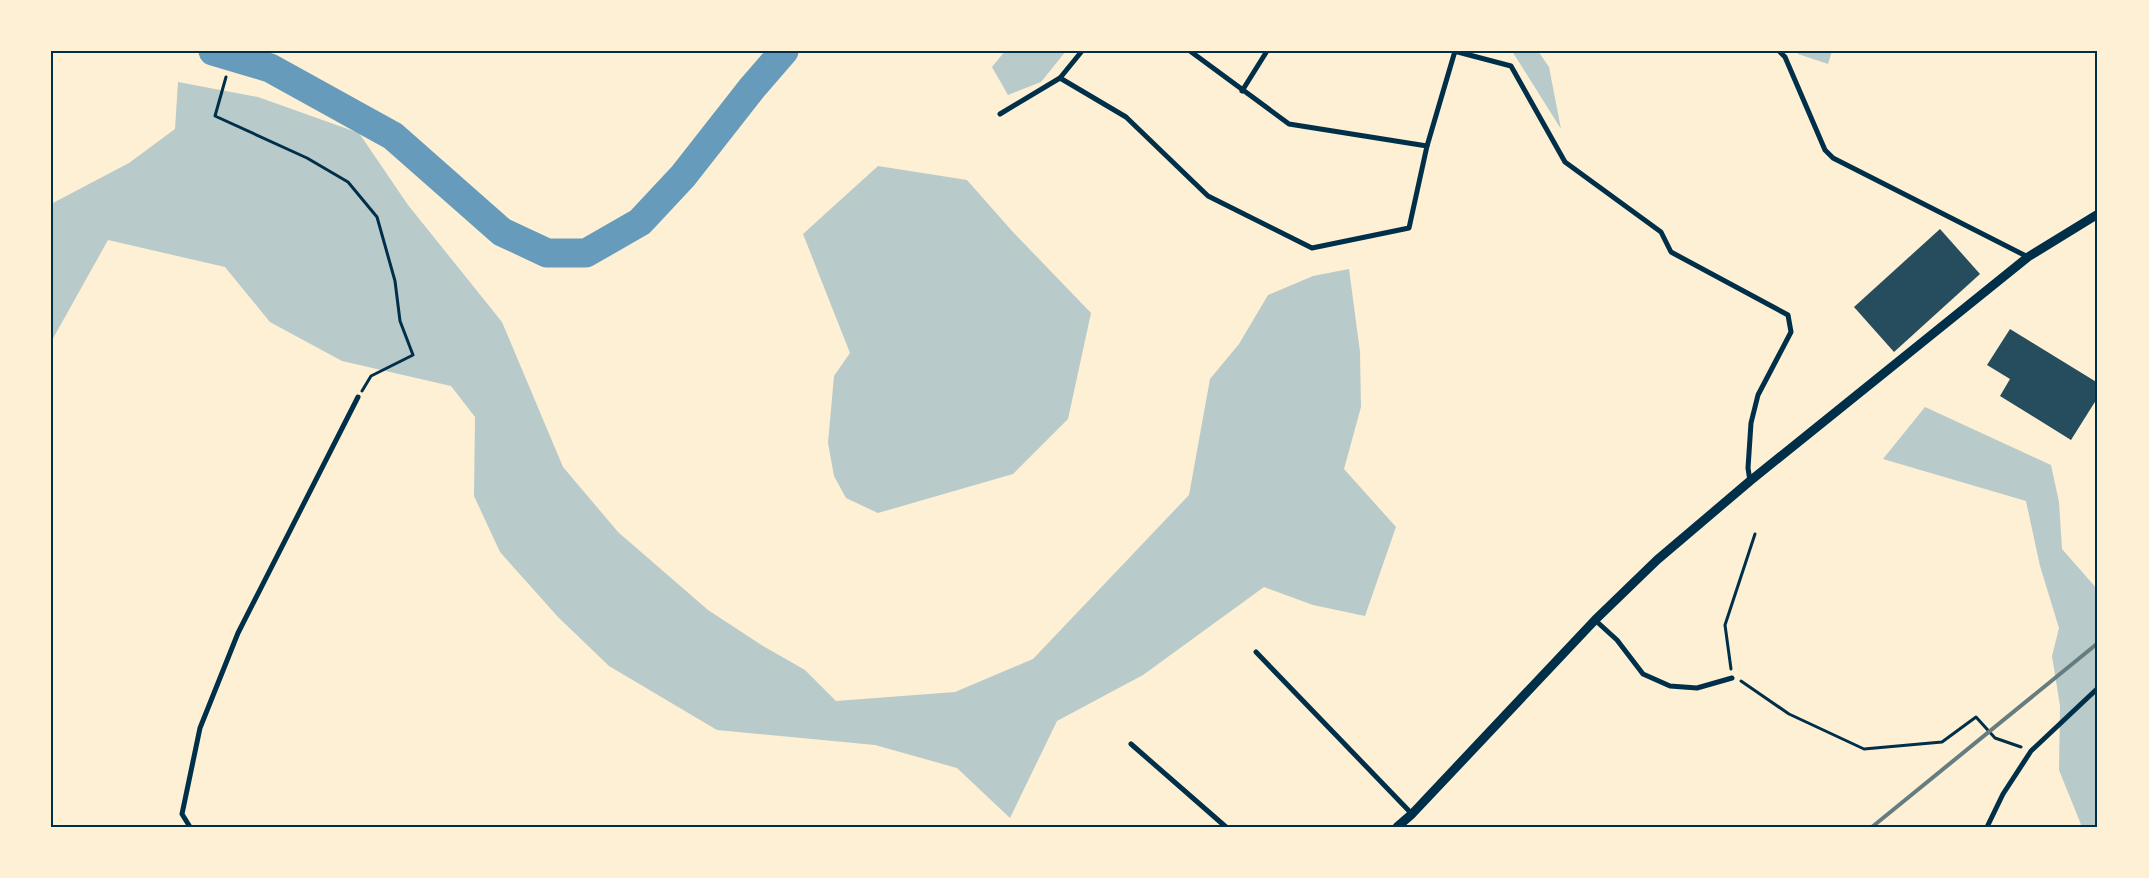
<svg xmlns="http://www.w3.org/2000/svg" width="2149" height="878" font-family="'PT Sans Narrow',sans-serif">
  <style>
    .green { fill: #b9caca }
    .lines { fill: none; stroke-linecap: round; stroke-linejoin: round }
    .river { stroke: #669bbc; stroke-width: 29 }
    .building { fill: #264d5e }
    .path { stroke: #003049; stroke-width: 3 }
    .minor { stroke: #003049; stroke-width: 5 }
    .tertiary { stroke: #003049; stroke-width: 9 }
    .rail { stroke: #657d81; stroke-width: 4 }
    .neatline { fill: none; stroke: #003049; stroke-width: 2 }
  </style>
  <rect width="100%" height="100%" fill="#fdf0d5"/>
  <g class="green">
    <path d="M 1005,51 L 1066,51 L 1041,82 L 1008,95 L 992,67 Z"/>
    <path d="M 1512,51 L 1538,51 L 1549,67 L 1561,129 Z"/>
    <path d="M 1797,51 L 1832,51 L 1828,64 L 1798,54 Z"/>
    <path d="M 178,82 L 258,97 L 359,133 L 408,205 L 502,322 L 563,467 L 618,532 L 708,610 L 763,646 L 805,670 L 836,701 L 955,692 L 1033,659 L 1189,495 L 1210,379 L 1239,344 L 1268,295 L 1313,276 L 1349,269 L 1360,352 L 1361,407 L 1344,469 L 1396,527 L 1365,616 L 1313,605 L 1264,587 L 1143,675 L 1057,721 L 1010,818 L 957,768 L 875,745 L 717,730 L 609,666 L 558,617 L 500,552 L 474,496 L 475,417 L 451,386 L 342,361 L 270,322 L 225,267 L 108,240 L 51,342 L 51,204 L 129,163 L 175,129 Z"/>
    <path d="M 878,166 L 967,180 L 1012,231 L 1091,313 L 1068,419 L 1013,474 L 878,513 L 846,498 L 834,476 L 828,443 L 834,376 L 850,353 L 803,234 Z"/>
    <path d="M 1925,407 L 2051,465 L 2059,502 L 2062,549 L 2098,590 L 2098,827 L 2082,827 L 2059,770 L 2060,706 L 2052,656 L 2059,628 L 2040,566 L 2026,501 L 1883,459 Z"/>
  </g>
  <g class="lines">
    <path class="river" d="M 213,51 L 270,68 L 393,136 L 502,232 L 547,253 L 586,253 L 640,222 L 683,176 L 752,88 L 784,51"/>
  </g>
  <g class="building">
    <path d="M 1940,229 L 1980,274 L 1894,352 L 1854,307 Z"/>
    <path d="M 2010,329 L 2098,383 L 2098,397 L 2071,440 L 2000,396 L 2010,379 L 1987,365 Z"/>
  </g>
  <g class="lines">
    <g class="path">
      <path d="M 226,77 L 215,116 L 307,158 L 348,182 L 377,217 L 395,281 L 400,321 L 413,355 L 371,376 L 362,391"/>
      <path d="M 1731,669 L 1725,625 L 1755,534"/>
      <path d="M 1741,681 L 1789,714 L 1864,749 L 1942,742 L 1976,717 L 1995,738 L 2021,747"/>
    </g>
    <g class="minor">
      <path d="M 1190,51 L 1289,124 L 1427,146"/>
      <path d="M 1454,51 L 1511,66 L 1565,162 L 1661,232 L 1671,252 L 1788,315 L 1791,332 L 1758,395 L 1751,423 L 1748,468 L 1750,481"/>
      <path d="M 1779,51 L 1785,57 L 1825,150 L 1833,158 L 2028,257"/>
      <path d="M 1060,78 L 1126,117 L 1208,196 L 1312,248 L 1409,228 L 1427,146 L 1455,51"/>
      <path d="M 1242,91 L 1267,51"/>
      <path d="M 1000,114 L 1060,78 L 1082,51"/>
      <path d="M 1595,620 L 1617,640 L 1643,674 L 1670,686 L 1697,688 L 1732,678"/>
      <path d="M 1256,652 L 1412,814"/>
      <path d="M 1131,744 L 1226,827"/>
      <path d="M 190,827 L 182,814 L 200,728 L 238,633 L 358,397"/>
      <path d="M 1987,827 L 2003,794 L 2031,751 L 2098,688"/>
    </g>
    <path class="tertiary" d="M 1397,827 L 1412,814 L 1595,620 L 1657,560 L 1750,481 L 2028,257 L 2098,214"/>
    <path class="rail" d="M 1872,827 L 2098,643"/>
  </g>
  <rect width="2149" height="878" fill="none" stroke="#fdf0d5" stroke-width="105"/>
  <rect x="52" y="52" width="2044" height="774" class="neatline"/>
</svg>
